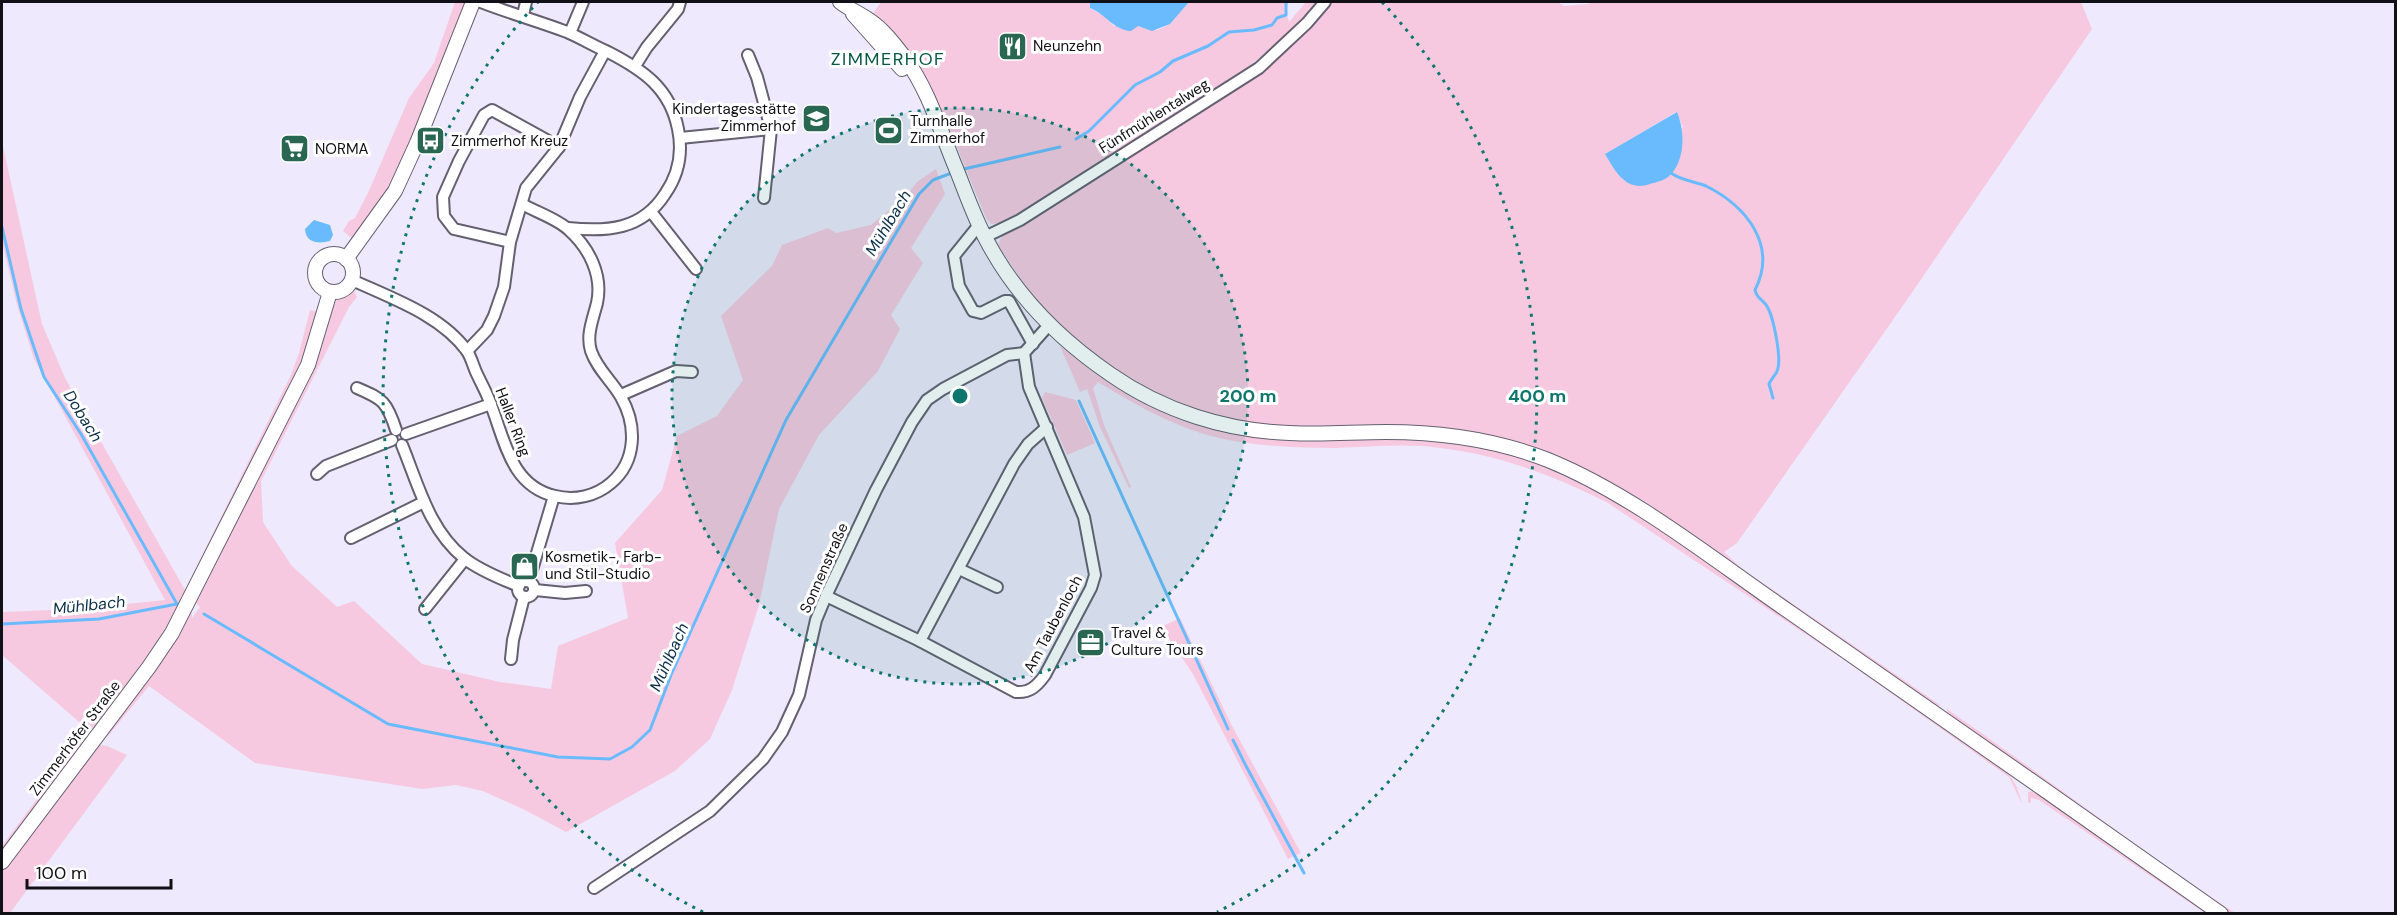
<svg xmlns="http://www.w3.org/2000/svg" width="2397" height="915" font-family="'DM Sans',sans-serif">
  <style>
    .green { fill: #f7c9e0; fill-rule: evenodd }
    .water { fill: #69bbfe }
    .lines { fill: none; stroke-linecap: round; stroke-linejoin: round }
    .stream { stroke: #69bbfe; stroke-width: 3 }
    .minor-casing { stroke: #646070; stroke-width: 14 }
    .tertiary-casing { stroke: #646070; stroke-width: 16 }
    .minor { stroke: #fff; stroke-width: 10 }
    .tertiary { stroke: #fff; stroke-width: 14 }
    .ring { fill: none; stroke: #0f766e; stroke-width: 3; stroke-dasharray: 3 6 }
    .labels { text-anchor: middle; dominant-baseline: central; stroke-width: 6; stroke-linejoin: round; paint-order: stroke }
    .poi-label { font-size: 15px; fill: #111016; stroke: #fff; text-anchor: start }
    .street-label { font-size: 15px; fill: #111016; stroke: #fff }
    .water-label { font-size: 16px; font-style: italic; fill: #0b2e48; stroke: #fff }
    .quarter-label { font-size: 18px; letter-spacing: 1.5px; fill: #085944; stroke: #fff }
    .centre { fill: #0f766e; stroke: #fff; stroke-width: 3 }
    .ring-label { font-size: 18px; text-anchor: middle; font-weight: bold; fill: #0f766e; stroke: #fff; stroke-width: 6; stroke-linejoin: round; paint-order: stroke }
  </style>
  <rect width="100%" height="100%" fill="#eee9fc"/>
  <g class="green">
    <path d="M 455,2 L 467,2 L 392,185 L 353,239 L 343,231 L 349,221 L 355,218 L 368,193 L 409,98 L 434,63 Z"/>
    <path d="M 881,2 L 1090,2 L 1090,8 L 1104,16 L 1114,26 L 1138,26 L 1158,30 L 1170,24 L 1189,2 L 1290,2 L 1285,7 L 1289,22 L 1306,2 L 1316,2 L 1291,31 L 1252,64 L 1003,223 L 991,224 L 986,218 L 941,108 L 904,47 L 872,15 Z"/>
    <path d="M 1331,2 L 1558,2 L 1564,6 L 1588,4 L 1592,2 L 2081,2 L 2092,29 L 1911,294 L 1737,543 L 1724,552 L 1741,568 L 1940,705 L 1935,707 L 1843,644 L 1541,452 L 1336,429 L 1242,423 L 1196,411 L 1149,392 L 1109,368 L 1075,342 L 1037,304 L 998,245 L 1002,236 L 1267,66 L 1306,32 ZM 1676,112 L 1683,127 L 1623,180 L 1605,154 Z"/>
    <path d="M 2,142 L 42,324 L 65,378 L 185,590 L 186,595 L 170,629 L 93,734 L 2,655 L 2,612 L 78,609 L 165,600 L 34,359 L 17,305 L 2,241 Z"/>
    <path d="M 936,169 L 945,194 L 911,248 L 923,263 L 891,315 L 900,329 L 878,371 L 819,435 L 779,509 L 759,605 L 732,690 L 710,739 L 675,771 L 566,832 L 525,810 L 483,791 L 456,785 L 422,789 L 255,763 L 149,686 L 108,736 L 103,733 L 191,608 L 192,618 L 200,607 L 194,601 C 245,505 301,403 336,300 L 344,294 L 354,291 L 357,297 L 349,307 L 261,481 L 263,522 L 291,565 L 337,607 L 354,601 L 422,664 L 500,682 L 551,689 L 558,646 L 628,618 L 615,543 L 662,490 L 677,436 L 717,416 L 743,380 L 721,316 L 772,266 L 782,245 L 828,228 L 836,233 L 871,225 L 907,195 L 917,182 Z"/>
    <path d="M 310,310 L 318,312 L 310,348 L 197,578 L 192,576 L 290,377 L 299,353 Z"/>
    <path d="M 1060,346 C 1128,397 1199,437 1287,440 C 1320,441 1354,439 1388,438 C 1434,438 1480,444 1524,458 C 1605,483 1674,539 1743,587 C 1828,647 1914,707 2000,766 C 2014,777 2018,788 2022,804 L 2009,777 L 1843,659 L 1608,503 C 1554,476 1501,455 1440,448 C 1406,443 1370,447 1336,448 C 1293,448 1245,446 1204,434 C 1167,423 1131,402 1098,382 L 1093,388 L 1104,425 L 1131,487 L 1129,488 L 1100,427 L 1087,389 L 1080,392 Z"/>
    <path d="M 1045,392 L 1076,400 L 1095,443 L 1067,455 L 1042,398 Z"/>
    <path d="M 1180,618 L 1231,724 L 1301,853 L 1288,859 L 1193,674 L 1161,627 Z"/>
    <path d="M 1947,709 C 2044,776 2137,848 2235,913 L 2229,913 L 1948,718 Z"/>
    <path d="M 82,739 L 86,743 L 2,854 L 2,846 Z"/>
    <path d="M 96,744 L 107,746 L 127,755 L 10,913 L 2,913 L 2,868 Z"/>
    <path d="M 2033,791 L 2037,792 L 2211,913 L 2205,913 L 2039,800 L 2031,798 L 2031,802 L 2028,803 L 2028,792 Z"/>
  </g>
  <g class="water">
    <path d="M 1090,2 L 1189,2 L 1170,24 L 1152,31 L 1138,26 L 1131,31 C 1113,30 1106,14 1090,8 Z"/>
    <path d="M 1677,112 C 1685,131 1686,162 1668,177 C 1663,181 1656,182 1650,184 C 1641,187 1632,187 1624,180 C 1616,174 1610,162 1605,154 Z"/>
    <path d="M 314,220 L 330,225 L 333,235 L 330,241 C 318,244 306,243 305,229 Z"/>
  </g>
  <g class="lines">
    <g class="stream">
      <path d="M 1076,139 L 1089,131 L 1135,85 L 1160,72 L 1173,61 L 1208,46 L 1229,32 L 1254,30 L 1272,25 L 1277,18 L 1286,15 L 1286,2"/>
      <path d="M 964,169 L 1060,147"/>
      <path d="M 1671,173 C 1682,181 1694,181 1706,186 C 1746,206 1778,245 1755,290 C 1757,300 1764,299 1768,308 C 1774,320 1781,356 1778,368 C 1777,375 1771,378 1769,384 L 1773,398"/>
      <path d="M 2,227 L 21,309 L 44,377 L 81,434 L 177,604 L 99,619 L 2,624"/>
      <path d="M 1079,401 L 1228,729"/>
      <path d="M 204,614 L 388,724 L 558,757 L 610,759 L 632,747 L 650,730 L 671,675 L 786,420 L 919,194 L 933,180 L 949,174"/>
      <path d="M 1233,740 L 1246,766 L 1304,873"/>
    </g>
    <defs>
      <g id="minor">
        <path d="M 481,2 C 509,13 538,21 567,32 C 581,38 594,46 608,52 C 643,70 670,88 678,129 C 683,153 679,174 665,194 C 642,230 607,232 568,228"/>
        <path d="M 523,15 L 526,2"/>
        <path d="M 570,33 L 583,2"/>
        <path d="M 748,55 L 757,77 L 771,129 L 764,198"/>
        <path d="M 635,66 L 647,47 L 678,9 L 680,2"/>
        <path d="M 680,138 L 771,129"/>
        <path d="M 652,213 L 696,269"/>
        <path d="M 979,225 L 954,256 L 959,286 L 973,311 L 981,313 L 1005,301 L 1009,301 L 1033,344"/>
        <path d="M 985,237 L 1020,220 L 1259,68 L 1307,23 L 1325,2"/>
        <path d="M 510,242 L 454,229 L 444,216 L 443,197 L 459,161 L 484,115 L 492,110 L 559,147"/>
        <path d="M 352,280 C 391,298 441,315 467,351 C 471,357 473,365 476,372 C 481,383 487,393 491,405 C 505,441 511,486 555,496 C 575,501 596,496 611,483 C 637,461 637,425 621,397 C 612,381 597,369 591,351 C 586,335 593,319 597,303 C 603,275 589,248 569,230 C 558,219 536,212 522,204"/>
        <path d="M 467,351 L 487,330 L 494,316 L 504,287 L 510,242 L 526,188 L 559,147 L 580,97 L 605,51"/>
        <path d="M 357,388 C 383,399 387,402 396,430"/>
        <path d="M 621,395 L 676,371 L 692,372"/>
        <path d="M 406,434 L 491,404"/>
        <path d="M 402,445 C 418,484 429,530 464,558 C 479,570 501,579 519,586"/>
        <path d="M 317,474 L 326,466 L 392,440"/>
        <path d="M 351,538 L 424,502"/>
        <path d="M 959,569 L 997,587"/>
        <path d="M 529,580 L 554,496"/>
        <circle cx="526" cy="589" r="8"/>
        <path d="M 535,590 L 565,593 L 586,591"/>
        <path d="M 826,596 L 920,641 L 1016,692 C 1030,693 1037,686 1045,675 L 1091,588 L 1095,575 L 1084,517 L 1029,387 L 1024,353"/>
        <path d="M 425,609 L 465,559"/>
        <path d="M 920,641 L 1014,464 L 1028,444 L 1047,427"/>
        <path d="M 511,659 L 513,640 L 524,597"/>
        <path d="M 594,888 L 710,811 L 763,759 L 782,732 L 799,695 L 816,620 L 826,596 L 876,490 L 912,422 L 927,400 L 943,389 L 1007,355 L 1024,353 L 1049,325"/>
      </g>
      <g id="tertiary">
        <path d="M 840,2 C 849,9 859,13 869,20 C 883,29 895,45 905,58 C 927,88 939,126 953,161 C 964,187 973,216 987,241 C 1016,296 1059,339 1110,374 C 1163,411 1226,431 1290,433 C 1322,435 1354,432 1386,432 C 1441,432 1497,440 1548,460 C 1634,495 1715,561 1791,613 C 1935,713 2078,813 2221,914"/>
        <path d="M 853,14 L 902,69"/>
        <circle cx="334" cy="273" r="19"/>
        <path d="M 346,259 L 395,191 L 417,143 L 473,2"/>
        <path d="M 2,862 L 149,667 L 172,633 L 308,365 L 330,292"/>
      </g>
    </defs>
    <use href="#minor" class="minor-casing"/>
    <use href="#tertiary" class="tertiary-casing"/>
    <use href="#minor" class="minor"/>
    <use href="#tertiary" class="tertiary"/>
  </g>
  <circle cx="960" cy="396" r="288" fill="#0f766e" fill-opacity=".12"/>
  <g class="ring">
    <circle cx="960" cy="396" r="288"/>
    <path d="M703 912A577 577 0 0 1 538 2M1382 2A577 577 0 0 1 1217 912"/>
  </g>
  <defs>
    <symbol id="restaurant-square" viewBox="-11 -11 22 22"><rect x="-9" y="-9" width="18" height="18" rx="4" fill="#296753" stroke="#fff"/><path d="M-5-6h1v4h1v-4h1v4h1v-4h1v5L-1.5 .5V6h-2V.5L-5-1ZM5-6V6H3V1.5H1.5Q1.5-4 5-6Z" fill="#fff"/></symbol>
    <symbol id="school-square" viewBox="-11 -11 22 22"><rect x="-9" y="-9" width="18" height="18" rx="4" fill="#296753" stroke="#fff"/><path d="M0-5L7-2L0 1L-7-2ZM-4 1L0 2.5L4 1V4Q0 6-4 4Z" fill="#fff"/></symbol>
    <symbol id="stadium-square" viewBox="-11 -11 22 22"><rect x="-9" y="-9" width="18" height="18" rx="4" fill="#296753" stroke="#fff"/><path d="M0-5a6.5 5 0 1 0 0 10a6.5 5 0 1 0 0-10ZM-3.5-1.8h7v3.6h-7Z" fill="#fff"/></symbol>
    <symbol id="bus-square" viewBox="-11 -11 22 22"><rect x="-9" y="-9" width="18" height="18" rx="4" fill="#296753" stroke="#fff"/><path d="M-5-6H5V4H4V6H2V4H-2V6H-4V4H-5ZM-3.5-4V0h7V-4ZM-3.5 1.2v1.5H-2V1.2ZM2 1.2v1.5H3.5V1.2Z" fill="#fff"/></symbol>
    <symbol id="supermarket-square" viewBox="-11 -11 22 22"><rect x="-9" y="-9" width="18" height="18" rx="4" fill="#296753" stroke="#fff"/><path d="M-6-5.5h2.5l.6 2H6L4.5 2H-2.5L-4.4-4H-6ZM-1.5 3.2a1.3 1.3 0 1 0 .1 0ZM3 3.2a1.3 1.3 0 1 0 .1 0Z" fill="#fff"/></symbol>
    <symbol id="shop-square" viewBox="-11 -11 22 22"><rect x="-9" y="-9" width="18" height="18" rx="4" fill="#296753" stroke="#fff"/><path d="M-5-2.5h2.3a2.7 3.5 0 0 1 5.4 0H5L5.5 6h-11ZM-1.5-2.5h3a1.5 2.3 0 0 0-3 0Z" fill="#fff"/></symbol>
    <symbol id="office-square" viewBox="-11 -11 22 22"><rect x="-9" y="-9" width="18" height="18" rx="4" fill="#296753" stroke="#fff"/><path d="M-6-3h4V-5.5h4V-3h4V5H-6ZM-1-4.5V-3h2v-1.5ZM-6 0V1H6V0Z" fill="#fff"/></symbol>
  </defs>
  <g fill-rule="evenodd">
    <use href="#restaurant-square" x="996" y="30" width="33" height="33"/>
    <use href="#school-square" x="800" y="102" width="33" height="33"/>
    <use href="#stadium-square" x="872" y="114" width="33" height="33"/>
    <use href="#bus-square" x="414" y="124" width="33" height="33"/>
    <use href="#supermarket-square" x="278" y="132" width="33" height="33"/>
    <use href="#shop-square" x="508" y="550" width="33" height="33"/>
    <use href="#office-square" x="1074" y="626" width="33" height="33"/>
  </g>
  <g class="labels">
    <g class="poi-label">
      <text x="1033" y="46">Neunzehn</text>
      <text x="796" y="109" text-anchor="end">Kindertagesstätte<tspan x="796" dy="17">Zimmerhof</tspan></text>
      <text x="910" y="121">Turnhalle<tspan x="910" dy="17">Zimmerhof</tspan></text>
      <text x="451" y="141">Zimmerhof Kreuz</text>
      <text x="315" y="149">NORMA</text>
      <text x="545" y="557">Kosmetik-, Farb-<tspan x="545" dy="17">und Stil-Studio</tspan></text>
      <text x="1111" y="633">Travel &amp;<tspan x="1111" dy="17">Culture Tours</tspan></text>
    </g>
    <g class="street-label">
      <text transform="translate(1154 116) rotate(-32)">Fünfmühlentalweg</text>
      <text transform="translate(513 422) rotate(69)">Haller Ring</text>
      <text transform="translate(824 568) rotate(-66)">Sonnenstraße</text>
      <text transform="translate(1053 624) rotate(-62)">Am Taubenloch</text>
      <text transform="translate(75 738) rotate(-53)">Zimmerhöfer Straße</text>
    </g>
    <g class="water-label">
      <text transform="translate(888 223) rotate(-59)">Mühlbach</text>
      <text transform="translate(83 416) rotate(58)">Dobach</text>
      <text transform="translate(89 605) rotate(-6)">Mühlbach</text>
      <text transform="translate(669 657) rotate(-66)">Mühlbach</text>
    </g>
    <g class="quarter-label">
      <text x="888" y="59">ZIMMERHOF</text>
    </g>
  </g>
  <circle cx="960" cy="396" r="9" class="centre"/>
  <g class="ring-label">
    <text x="1248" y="402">200 m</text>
    <text x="1537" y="402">400 m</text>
  </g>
  <rect width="2397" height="915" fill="none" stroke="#111016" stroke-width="6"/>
  <path d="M27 879v9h144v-9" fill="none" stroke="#111016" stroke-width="3"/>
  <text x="36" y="879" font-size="18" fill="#111016" stroke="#ffffff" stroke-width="4.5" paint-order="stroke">100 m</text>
</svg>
